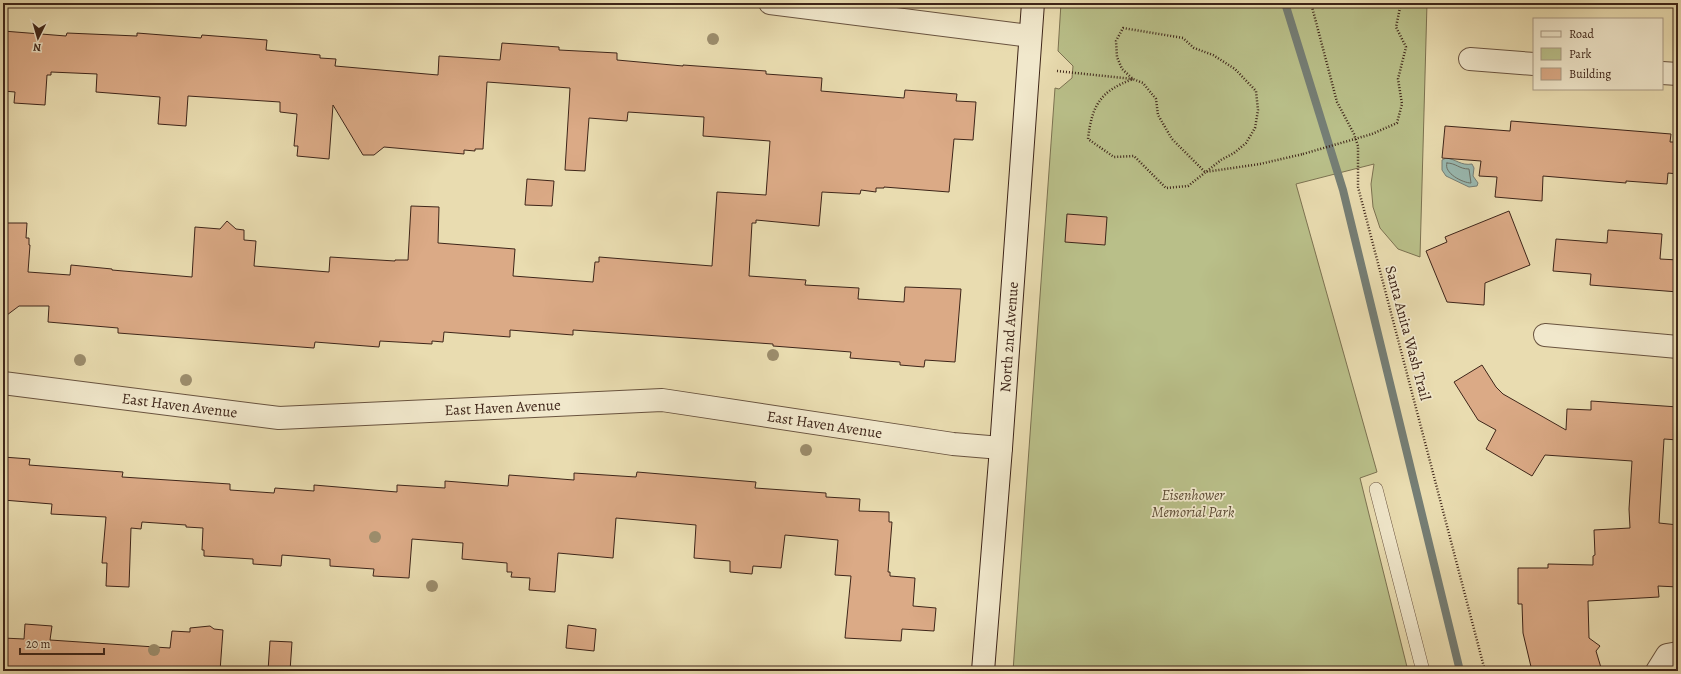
<svg xmlns="http://www.w3.org/2000/svg" width="1681" height="674" font-family="Alegreya,serif">
  <style>
    .green { fill: #b9bf89; stroke: #7c7251 }
    .water { fill: #99bab2; stroke: #757e75 }
    .lines { fill: none; stroke-linecap: round; stroke-linejoin: round }
    .shore { stroke: #6c7066; stroke-width: 1 }
    .stream { stroke: #757e75; stroke-width: 8 }
    .building { fill: #dbaa86; stroke: #3e2519 }
    .lane-casing { stroke: #69533f; stroke-width: 14 }
    .street-casing { stroke: #69533f; stroke-width: 24 }
    .secondary-casing { stroke: #3e2519; stroke-width: 24 }
    .path { stroke: #3e2519; stroke-width: 2.5; stroke-dasharray: 1 2; stroke-linecap: butt }
    .lane { stroke: #f1e8cc; stroke-width: 13 }
    .street { stroke: #f1e8cc; stroke-width: 22 }
    .secondary { stroke: #f1e8cc; stroke-width: 22 }
    .path-bridge { stroke: #3e2519; stroke-width: 2.5; stroke-dasharray: 1 2; stroke-linecap: butt }
    .tree { fill: #9c8d6c }
    .labels { text-anchor: middle; dominant-baseline: central; stroke-width: 3.5; stroke-linejoin: round; paint-order: stroke }
    .street-label { font-size: 15px; fill: #3e2519; stroke: #f1e8cc }
    .park-label { font-size: 15px; font-style: italic; fill: #5d4c35; stroke: #f1e8cc }
  </style>
  <rect width="100%" height="100%" fill="#e9dcb0"/>
  <filter id="stains"><feTurbulence type="fractalNoise" baseFrequency=".005" numOctaves="4"/><feColorMatrix values="0 0 0 0 .2 0 0 0 0 .09 0 0 0 0 .02 0 0 0 .5 -.17"/></filter>
  <radialGradient id="worn" r=".72"><stop offset=".6" stop-color="#630" stop-opacity="0"/><stop offset="1" stop-color="#630" stop-opacity=".3"/></radialGradient>
  <path class="green" d="M 1061,3 L 1427,3 L 1420,257 L 1398,249 L 1380,228 L 1373,207 L 1371,184 L 1374,164 L 1296,184 L 1377,472 L 1360,478 L 1408,671 L 1013,671 L 1055,88 L 1059,89 L 1072,78 L 1073,66 L 1058,51 Z"/>
  <path class="water" d="M 1446,158 C 1456,159 1461,166 1472,164 L 1474,168 L 1473,176 L 1478,183 L 1477,186 L 1469,187 L 1446,176 L 1442,170 L 1442,160 Z"/>
  <g class="lines">
    <path class="shore" d="M 1447,163 C 1456,163 1459,169 1469,169 L 1471,183 C 1463,183 1443,173 1447,163 Z"/>
    <path class="stream" d="M 1285,3 L 1343,190 L 1460,671"/>
  </g>
  <g class="building">
    <path d="M 3,31 L 66,36 L 67,33 L 137,36 L 137,33 L 201,38 L 202,35 L 267,40 L 266,50 L 320,55 L 320,58 L 336,59 L 335,66 L 438,75 L 439,56 L 500,60 L 502,43 L 559,47 L 559,50 L 617,53 L 617,60 L 683,66 L 683,65 L 766,71 L 766,74 L 822,78 L 821,91 L 904,98 L 905,90 L 957,94 L 956,101 L 976,102 L 973,140 L 954,139 L 949,192 L 884,187 L 884,188 L 876,188 L 876,192 L 861,190 L 860,194 L 822,192 L 819,226 L 756,220 L 756,223 L 752,223 L 749,276 L 806,280 L 805,285 L 859,288 L 858,299 L 904,302 L 905,287 L 961,289 L 955,362 L 925,360 L 924,367 L 900,365 L 900,362 L 850,358 L 851,352 L 773,346 L 773,344 L 573,330 L 573,335 L 510,330 L 510,337 L 444,332 L 443,342 L 432,341 L 432,344 L 380,341 L 379,347 L 315,342 L 314,348 L 118,333 L 118,328 L 48,322 L 49,306 L 19,306 L 3,318 L 3,223 L 27,223 L 26,238 L 29,238 L 29,245 L 30,245 L 28,272 L 70,275 L 71,265 L 112,269 L 112,270 L 192,277 L 195,227 L 220,229 L 227,221 L 236,229 L 244,230 L 244,240 L 256,241 L 254,266 L 329,272 L 330,257 L 395,261 L 395,260 L 408,260 L 411,206 L 439,207 L 438,243 L 515,249 L 513,276 L 593,282 L 595,262 L 599,262 L 599,257 L 712,266 L 717,192 L 766,195 L 770,141 L 703,136 L 704,117 L 628,112 L 627,121 L 589,118 L 585,171 L 565,170 L 570,88 L 487,82 L 483,149 L 475,149 L 475,151 L 464,150 L 464,154 L 384,147 L 374,155 L 363,155 L 333,105 L 329,159 L 297,156 L 298,146 L 294,146 L 297,114 L 280,112 L 280,102 L 188,96 L 186,126 L 158,124 L 160,97 L 96,92 L 97,74 L 51,72 L 51,75 L 47,75 L 45,105 L 14,103 L 15,92 L 3,91 Z"/>
    <path d="M 1511,121 L 1671,134 L 1670,142 L 1678,142 L 1678,174 L 1668,173 L 1667,184 L 1626,181 L 1626,183 L 1543,176 L 1542,201 L 1495,197 L 1497,177 L 1479,176 L 1481,161 L 1442,158 L 1445,126 L 1510,131 Z"/>
    <path d="M 527,179 L 554,181 L 552,206 L 525,205 Z"/>
    <path d="M 1509,211 L 1530,265 L 1485,283 L 1484,305 L 1447,302 L 1426,251 L 1447,242 L 1445,237 Z"/>
    <path d="M 1067,214 L 1107,217 L 1105,245 L 1065,242 Z"/>
    <path d="M 1608,230 L 1662,234 L 1660,259 L 1678,260 L 1678,292 L 1590,285 L 1591,274 L 1553,271 L 1556,239 L 1607,243 Z"/>
    <path d="M 1482,365 L 1496,387 L 1503,394 L 1566,430 L 1567,409 L 1591,410 L 1591,401 L 1678,407 L 1678,440 L 1664,439 L 1659,523 L 1678,525 L 1678,587 L 1658,586 L 1659,597 L 1588,601 L 1589,638 L 1600,646 L 1596,651 L 1602,671 L 1532,671 L 1523,633 L 1522,604 L 1518,604 L 1518,568 L 1548,568 L 1548,564 L 1593,565 L 1593,556 L 1595,555 L 1594,530 L 1630,528 L 1629,509 L 1632,461 L 1545,455 L 1532,476 L 1486,449 L 1496,430 L 1478,420 L 1454,382 Z"/>
    <path d="M 3,457 L 30,459 L 29,465 L 123,472 L 122,477 L 230,484 L 230,490 L 274,493 L 275,488 L 314,491 L 314,485 L 397,492 L 397,485 L 445,488 L 445,481 L 508,486 L 509,475 L 574,480 L 574,473 L 636,477 L 637,472 L 756,482 L 755,488 L 826,493 L 826,497 L 860,499 L 859,511 L 889,512 L 889,522 L 892,522 L 888,572 L 890,572 L 890,576 L 915,578 L 913,606 L 936,608 L 934,631 L 902,629 L 901,641 L 845,638 L 851,576 L 835,575 L 838,540 L 785,535 L 781,568 L 753,566 L 752,574 L 730,572 L 730,561 L 694,558 L 696,525 L 616,518 L 613,558 L 558,553 L 555,592 L 529,590 L 530,578 L 511,577 L 512,572 L 507,572 L 507,563 L 462,559 L 463,543 L 412,539 L 409,578 L 373,576 L 374,569 L 330,566 L 330,559 L 282,555 L 281,566 L 253,564 L 253,559 L 204,556 L 204,550 L 202,550 L 203,528 L 186,527 L 186,525 L 142,522 L 141,529 L 131,528 L 129,587 L 106,586 L 107,563 L 102,563 L 106,517 L 51,514 L 52,504 L 3,500 Z"/>
    <path d="M 25,624 L 52,626 L 50,640 L 170,648 L 172,631 L 190,632 L 190,628 L 210,626 L 214,629 L 223,630 L 220,671 L 3,671 L 3,638 L 24,639 Z"/>
    <path d="M 568,625 L 596,629 L 594,651 L 566,648 Z"/>
    <path d="M 270,641 L 292,642 L 290,671 L 268,671 Z"/>
  </g>
  <g class="lines">
    <defs>
      <path id="lane" d="M 1376,489 L 1423,671"/>
      <g id="street">
        <path d="M 770,3 L 1030,36"/>
        <path d="M 1470,59 L 1534,64"/>
        <path d="M 1662,73 L 1678,74"/>
        <path d="M 1545,335 L 1678,347"/>
        <path id="s1" d="M 3,383 L 279,418 L 662,400 L 953,444 L 1001,448"/>
        <path d="M 1657,671 L 1667,655 L 1678,653"/>
      </g>
      <g id="secondary">
        <path id="s2" d="M 983,671 L 1001,448 L 1033,3"/>
      </g>
    </defs>
    <use href="#lane" class="lane-casing"/>
    <use href="#street" class="street-casing"/>
    <use href="#secondary" class="secondary-casing"/>
    <g class="path">
      <path d="M 1311,3 L 1337,102 L 1354,134 L 1358,146 L 1358,187 L 1485,671"/>
      <path d="M 1057,71 L 1133,79 C 1101,91 1092,104 1088,139 L 1114,157 L 1134,156 L 1166,188 L 1188,186 L 1221,160 L 1234,153 L 1246,143 L 1255,128 L 1258,110 L 1256,91 L 1235,69 L 1213,55 L 1194,48 L 1183,38 L 1123,28 L 1116,41 L 1117,57 L 1122,69 L 1133,79 L 1143,83 L 1156,99 L 1158,115 L 1172,139 L 1205,172 L 1260,164 L 1303,154"/>
      <path d="M 1372,134 L 1397,123 L 1402,104 L 1398,79 L 1406,47 L 1396,27 L 1401,3"/>
    </g>
    <use href="#lane" class="lane"/>
    <use href="#street" class="street"/>
    <use href="#secondary" class="secondary"/>
    <path class="path-bridge" d="M 1303,154 L 1372,134"/>
  </g>
  <g class="tree">
    <circle cx="713" cy="39" r="6"/>
    <circle cx="773" cy="355" r="6"/>
    <circle cx="80" cy="360" r="6"/>
    <circle cx="186" cy="380" r="6"/>
    <circle cx="806" cy="450" r="6"/>
    <circle cx="375" cy="537" r="6"/>
    <circle cx="432" cy="586" r="6"/>
    <circle cx="154" cy="650" r="6"/>
  </g>
  <g class="labels">
    <g class="street-label">
      <text transform="translate(1408 333) rotate(75)">Santa Anita Wash Trail</text>
      <text stroke="none"><textPath href="#s2" startOffset="335">North 2nd Avenue</textPath></text>
      <text stroke="none"><textPath href="#s1" startOffset="178">East Haven Avenue</textPath></text>
      <text stroke="none"><textPath href="#s1" startOffset="502">East Haven Avenue</textPath></text>
      <text stroke="none"><textPath href="#s1" startOffset="826">East Haven Avenue</textPath></text>
    </g>
    <g class="park-label">
      <text x="1193" y="495">Eisenhower<tspan x="1193" dy="17">Memorial Park</tspan></text>
    </g>
  </g>
  <rect width="1681" height="674" fill="none" stroke="#e9dcb0" stroke-width="16"/>
  <rect x="4" y="4" width="1673" height="666" fill="none" stroke="#3e2519" stroke-width="2"/>
  <rect x="8" y="8" width="1665" height="658" fill="none" stroke="#3e2519"/>
  <rect x="1533" y="18" width="130" height="72" fill="#f1e8cc" stroke="#a99a84"/>
  <rect x="1541" y="31" width="20" height="6" fill="#f1e8cc" stroke="#a99a84"/>
  <text x="1569" y="38" font-size="12" fill="#3e2519">Road</text>
  <rect x="1541" y="48" width="20" height="12" fill="#b9bf89" stroke="#a99a84"/>
  <text x="1569" y="58" font-size="12" fill="#3e2519">Park</text>
  <rect x="1541" y="68" width="20" height="12" fill="#dbaa86" stroke="#a99a84"/>
  <text x="1569" y="78" font-size="12" fill="#3e2519">Building</text>
  <g transform="translate(38 38) rotate(185)" stroke="#f1e8cc" stroke-width="3" paint-order="stroke">
  <path d="M0-3L7 15L0 10L-7 15Z" fill="#3e2519"/>
  <text y="-6" font-size="11" font-weight="bold" text-anchor="middle" fill="#3e2519">N</text>
  </g>
  <path d="M20 648v6h84v-6" fill="none" stroke="#3e2519" stroke-width="2"/>
  <text x="26" y="648" font-size="12" fill="#3e2519" stroke="#f1e8cc" stroke-width="3" paint-order="stroke">20 m</text>
  <rect width="100%" height="100%" filter="url(#stains)"/>
  <rect width="100%" height="100%" fill="url(#worn)"/>
</svg>
